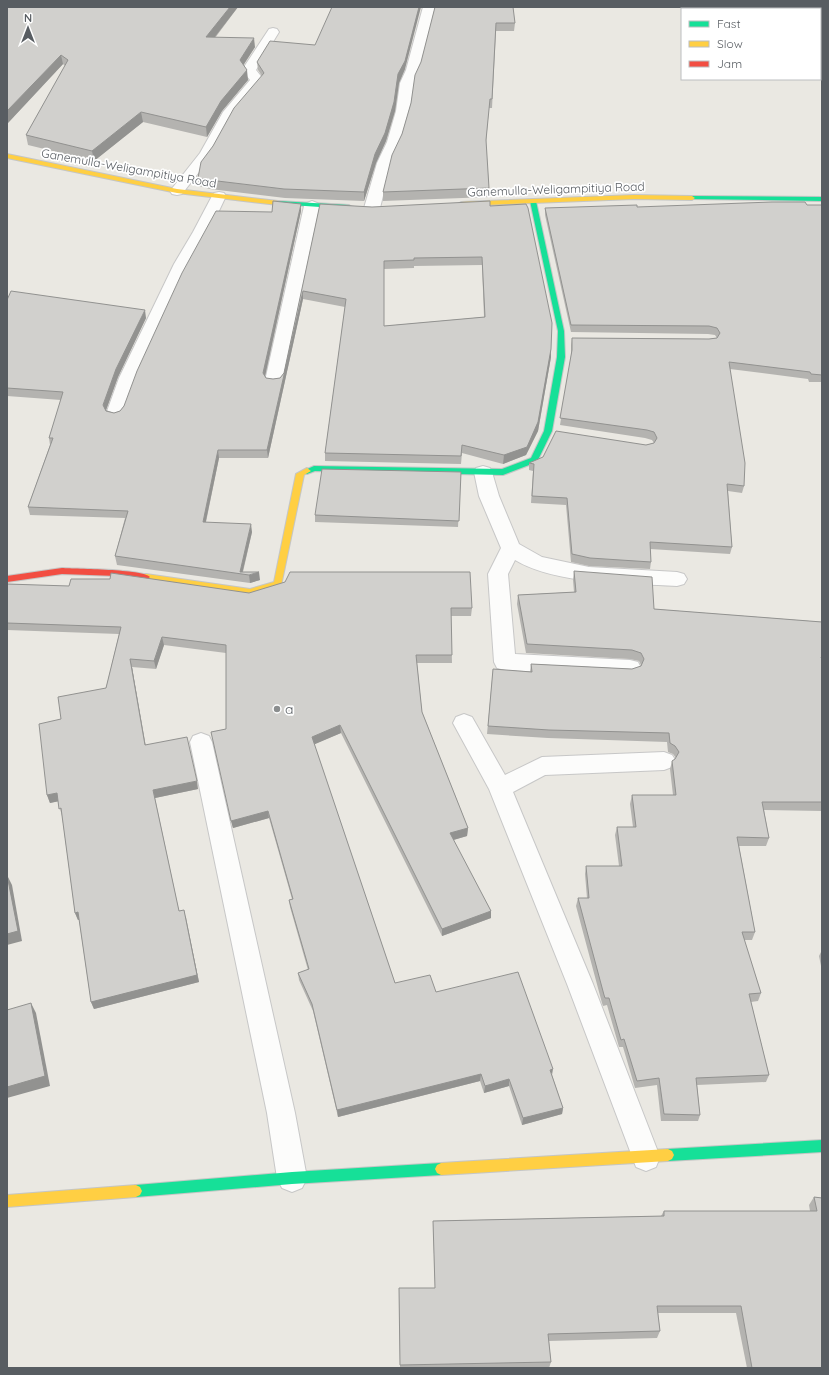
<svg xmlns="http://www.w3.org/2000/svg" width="829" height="1375" font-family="Quicksand,sans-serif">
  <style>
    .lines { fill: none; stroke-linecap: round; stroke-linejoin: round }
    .street-casing { stroke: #c7c7c7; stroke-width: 2 }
    .fast-casing { stroke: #c5c6c5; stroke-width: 2 }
    .slow-casing { stroke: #c5c6c5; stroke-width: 2 }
    .jam-casing { stroke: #c5c6c5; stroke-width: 2 }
    .street { fill: #fcfcfb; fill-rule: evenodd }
    .fast { fill: #16e098; fill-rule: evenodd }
    .slow { fill: #ffcf43; fill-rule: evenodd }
    .jam { fill: #f24e42; fill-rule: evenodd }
    .wall { fill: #b4b3b0; fill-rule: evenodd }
    .shaded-wall { fill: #929290 }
    .building { fill: #d1d0cd; stroke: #929290; fill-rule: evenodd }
    .poi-dot { fill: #8b8e8f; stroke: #fff; stroke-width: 1.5 }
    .labels { text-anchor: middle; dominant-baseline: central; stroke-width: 3.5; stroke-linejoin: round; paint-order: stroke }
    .far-street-label { font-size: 12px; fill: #585d62; stroke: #fff }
    .poi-label { font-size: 14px; fill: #585d62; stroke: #fff; text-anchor: start }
  </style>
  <rect width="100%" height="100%" fill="#eae8e2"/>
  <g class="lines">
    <defs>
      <g id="street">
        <path d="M 423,7 L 435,7 L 420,70 L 414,83 L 410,111 L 401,142 L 391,163 L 380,208 L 377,211 L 372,213 L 367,211 L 364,208 L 377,163 L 387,142 L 396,111 L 400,83 L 406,70 Z"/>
        <path d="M 273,28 L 277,29 L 279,32 L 256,70 L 264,80 L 234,116 L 213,154 L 182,194 L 177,195 L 172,194 L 170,191 L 200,153 L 223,112 L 250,80 L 242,70 L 269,29 Z"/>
        <path d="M 219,192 L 224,193 L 226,196 L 209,232 L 190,264 L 137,378 L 124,414 L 121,418 L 115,420 L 109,418 L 106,414 L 119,378 L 174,264 L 193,232 L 212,196 L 214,193 Z"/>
        <path d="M 312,201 L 317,203 L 320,206 L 283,381 L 280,385 L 274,386 L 268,385 L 265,381 L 304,206 L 307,203 Z"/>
        <path d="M 483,466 L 490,468 L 492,472 L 499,496 L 519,544 L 542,557 L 589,567 L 677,572 L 684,574 L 687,579 L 684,584 L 677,586 C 629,583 557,585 515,560 L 508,574 L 515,654 L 630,660 L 638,662 L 641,668 L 638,674 L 630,676 L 505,670 L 497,668 L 494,662 L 488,574 L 501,548 L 479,496 L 474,472 L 476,468 Z"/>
        <path d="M 464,714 L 472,717 L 505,775 L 542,757 L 664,752 L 672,755 L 676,761 L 672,767 L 664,770 L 545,775 L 513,792 L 593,984 L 660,1157 L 656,1167 L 646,1171 L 636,1167 L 567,984 L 489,789 L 453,723 L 456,717 Z"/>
        <path d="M 201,733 L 209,736 L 212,742 L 295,1113 L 307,1178 L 302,1188 L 292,1192 L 282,1188 L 277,1178 L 267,1113 L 190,742 L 193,736 Z"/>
      </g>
      <g id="fast">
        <path d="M 692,196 L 822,197 L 822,201 L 690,199 L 689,198 Z"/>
        <path d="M 533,199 L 536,201 L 564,331 L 565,357 L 552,431 L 537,462 L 503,475 L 315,471 L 307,474 L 304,473 L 303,471 L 314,466 L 502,469 L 531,458 L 544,431 L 557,357 L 558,331 L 530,201 Z"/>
        <path d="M 278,201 L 349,205 L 352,207 L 349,209 L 276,204 L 276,202 Z"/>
        <path d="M 822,1140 L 822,1152 L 668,1161 L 664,1159 L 662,1155 L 664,1151 L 668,1149 Z"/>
        <path d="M 441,1163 L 445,1165 L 447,1169 L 445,1173 L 441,1175 L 292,1184 L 136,1197 L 132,1195 L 130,1191 L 132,1187 L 136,1185 L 292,1172 Z"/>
      </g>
      <g id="slow">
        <path d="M 7,154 L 177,189 L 278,201 L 281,203 L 278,205 L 177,193 L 7,158 Z"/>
        <path d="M 634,195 L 692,196 L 695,198 L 692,200 L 634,199 L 461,206 L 458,204 L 461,202 Z"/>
        <path d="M 307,468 L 311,471 L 304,475 L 281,586 L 250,595 L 143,579 L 142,577 L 143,575 L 146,574 L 250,589 L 274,582 L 296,474 Z"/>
        <path d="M 668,1149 L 672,1151 L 674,1155 L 672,1159 L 668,1161 L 441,1175 L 437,1173 L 435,1169 L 437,1165 L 441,1163 Z"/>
        <path d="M 136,1185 L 140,1187 L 142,1191 L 140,1195 L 136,1197 L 7,1207 L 7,1195 Z"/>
      </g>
      <path id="jam" d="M 62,568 C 76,569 143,569 150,577 L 146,580 L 117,576 L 62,574 L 7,582 L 7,576 Z"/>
    </defs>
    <use href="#street" class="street-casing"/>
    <use href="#fast" class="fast-casing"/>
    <use href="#slow" class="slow-casing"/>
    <use href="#jam" class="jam-casing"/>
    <use href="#street" class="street"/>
    <use href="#fast" class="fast"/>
    <use href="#slow" class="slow"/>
    <use href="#jam" class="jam"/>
  </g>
  <g class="wall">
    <path d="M 7,7 L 238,7 L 215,38 L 255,47 L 243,66 L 248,80 L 222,111 L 207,137 L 143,122 L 94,161 L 28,145 L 26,135 L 65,66 L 63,64 L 7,124 Z"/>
    <path d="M 435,7 L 515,23 L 514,31 L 496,31 L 492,108 L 489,108 L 486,143 L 489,188 L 489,197 L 383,201 L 383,192 L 402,134 L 411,103 Z"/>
    <path d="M 681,7 L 822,7 L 822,17 L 820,17 L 820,9 L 682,9 Z"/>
    <path d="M 257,62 L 405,69 L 399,83 L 395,111 L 386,141 L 376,163 L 364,201 L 285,198 L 210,189 L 199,186 L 198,178 L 213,146 L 262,76 L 258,70 Z"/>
    <path d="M 320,204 L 372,207 L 490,206 L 551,349 L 551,357 L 538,431 L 526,455 L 503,464 L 462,453 L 461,464 L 325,461 L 325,453 L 345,307 L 303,299 L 268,458 L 219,458 L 206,522 L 252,532 L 243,572 L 260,580 L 250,583 L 117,565 L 115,556 L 125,518 L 30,515 L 28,507 L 50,445 L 49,438 L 61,400 L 7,396 L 7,300 L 146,318 L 118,377 L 106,410 L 114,413 L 120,411 L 272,212 L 301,211 L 265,376 L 266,378 L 273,379 L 280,378 L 284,373 ZM 482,265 L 484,317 L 384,326 L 384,269 L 414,268 L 414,266 Z"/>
    <path d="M 822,205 L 822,382 L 809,382 L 808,379 L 730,369 L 744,486 L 742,493 L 728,491 L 732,547 L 730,554 L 650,549 L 651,562 L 650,569 L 589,566 L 571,562 L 566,505 L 531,503 L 533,471 L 529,470 L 529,463 L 646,445 L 654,443 L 652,440 L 645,438 L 560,425 L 571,355 L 571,345 L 572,338 L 709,339 L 717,338 L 715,335 L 708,334 L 571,332 L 545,215 L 545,208 Z"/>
    <path d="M 461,472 L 458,527 L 315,522 L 315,515 Z"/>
    <path d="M 574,571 L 654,609 L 822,622 L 822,811 L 764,810 L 769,838 L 766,846 L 739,846 L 755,932 L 752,940 L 744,940 L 761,993 L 758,1001 L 751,1002 L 769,1075 L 766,1082 L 697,1085 L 700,1115 L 698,1121 L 661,1121 L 657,1085 L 635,1088 L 623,1047 L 619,1047 L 607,1005 L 603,1006 L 602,1003 L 576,906 L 578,898 L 587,898 L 585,874 L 586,866 L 619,866 L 615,835 L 617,827 L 633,827 L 630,804 L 632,795 L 673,795 L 670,769 L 672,761 L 675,759 L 676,758 L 673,754 L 668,752 L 667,742 L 548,738 L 487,734 L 493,669 L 530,672 L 531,664 L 632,669 L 641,666 L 641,665 L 639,661 L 630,659 L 526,653 L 517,604 L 518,595 L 574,592 L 573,580 Z"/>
    <path d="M 7,584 L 249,593 L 472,608 L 471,616 L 451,616 L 452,663 L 417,663 L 422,712 L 468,828 L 467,836 L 453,840 L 491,911 L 491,918 L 442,936 L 341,733 L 314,744 L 395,983 L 436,992 L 552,1075 L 563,1108 L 562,1114 L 522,1125 L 509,1086 L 484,1093 L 480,1081 L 338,1117 L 313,1011 L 299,980 L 298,973 L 308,970 L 290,907 L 289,900 L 292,899 L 269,818 L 233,828 L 211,732 L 226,729 L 226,653 L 164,645 L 156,669 L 132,667 L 145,745 L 198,789 L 155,798 L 179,911 L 186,917 L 199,982 L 94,1009 L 91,1002 L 79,920 L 78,920 L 75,913 L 62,816 L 58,801 L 50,803 L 47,795 L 61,719 L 106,688 L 119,634 L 7,630 Z"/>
    <path d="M 822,950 L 822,971 L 819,956 Z"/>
    <path d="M 814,1197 L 822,1198 L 822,1368 L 747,1368 L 736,1313 L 658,1313 L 660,1331 L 657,1338 L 549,1341 L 551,1362 L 549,1368 L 400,1368 L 399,1288 L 435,1288 L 433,1221 L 661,1216 L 664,1211 L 810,1211 L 809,1205 Z"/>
  </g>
  <g class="shaded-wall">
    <path d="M 230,7 L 238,7 L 207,47 L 206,37 Z"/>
    <path d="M 419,7 L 421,7 L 405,69 L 399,83 L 395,111 L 386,141 L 376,163 L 364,201 L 364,192 L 398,74 Z"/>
    <path d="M 254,38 L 255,47 L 240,70 L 240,60 Z"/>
    <path d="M 61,55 L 63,64 L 7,124 L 7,111 Z"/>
    <path d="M 247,70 L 248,80 L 222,111 L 207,137 L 206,127 L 221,101 Z"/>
    <path d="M 141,112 L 143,122 L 94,161 L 92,151 Z"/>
    <path d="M 301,204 L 301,211 L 264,381 L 263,373 Z"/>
    <path d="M 303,291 L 303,299 L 268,458 L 267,450 Z"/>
    <path d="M 145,310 L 146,318 L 118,377 L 105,413 L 103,405 L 116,369 Z"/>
    <path d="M 551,349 L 551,357 L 538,431 L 526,455 L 503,464 L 504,455 Z"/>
    <path d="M 218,450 L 219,458 L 204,530 L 203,522 Z"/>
    <path d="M 251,524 L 252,532 L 242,574 L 240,572 Z"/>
    <path d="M 259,572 L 260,580 L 250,583 L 249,575 Z"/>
    <path d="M 162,637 L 164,645 L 156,669 L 154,661 Z"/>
    <path d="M 130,659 L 132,667 L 147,753 L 145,745 Z"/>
    <path d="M 340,725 L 341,733 L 313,745 L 312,737 Z"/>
    <path d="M 197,781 L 198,789 L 155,798 L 153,790 Z"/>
    <path d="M 57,793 L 60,801 L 50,803 L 47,795 Z"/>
    <path d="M 268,811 L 269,818 L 233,828 L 231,821 Z"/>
    <path d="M 468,828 L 467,836 L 450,841 L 450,833 Z"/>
    <path d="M 7,875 L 12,885 L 22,941 L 7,945 Z"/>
    <path d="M 184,910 L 199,982 L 94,1009 L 91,1002 Z"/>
    <path d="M 491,911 L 491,918 L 442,936 L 442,929 Z"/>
    <path d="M 78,912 L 81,919 L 78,920 L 75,913 Z"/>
    <path d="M 31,1003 L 36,1013 L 50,1086 L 7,1098 L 7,1087 Z"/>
    <path d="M 553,1069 L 552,1075 L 550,1070 Z"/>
    <path d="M 481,1074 L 480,1081 L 338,1117 L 337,1110 Z"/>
    <path d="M 509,1079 L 509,1086 L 484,1093 L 485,1086 Z"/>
    <path d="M 563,1108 L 562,1114 L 522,1125 L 523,1118 Z"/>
  </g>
  <g class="building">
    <path d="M 7,7 L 230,7 L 206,37 L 254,38 L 240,60 L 247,70 L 221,101 L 206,127 L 141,112 L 92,151 L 26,135 L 68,60 L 61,55 L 7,111 Z"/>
    <path d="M 332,7 L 419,7 L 405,61 L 398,74 L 394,102 L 385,133 L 375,154 L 364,192 L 284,189 L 209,180 L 198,178 L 201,162 L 213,146 L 234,108 L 264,73 L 257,62 L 270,41 L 315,45 Z"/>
    <path d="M 435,7 L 513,7 L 515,23 L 496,23 L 492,99 L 490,99 L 486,140 L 489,188 L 383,192 L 392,155 L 402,134 L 411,103 L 415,75 L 421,62 Z"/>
    <path d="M 758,7 L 822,7 L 822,8 Z"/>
    <path d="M 273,201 L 301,204 L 263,373 L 266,378 L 273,379 L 280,378 L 284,373 L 320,204 L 372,207 L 490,201 L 490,206 L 526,204 L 528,208 L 552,323 L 551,349 L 538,422 L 527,447 L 504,455 L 462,445 L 461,456 L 325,453 L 346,299 L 303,291 L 267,450 L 218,450 L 203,522 L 251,524 L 240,572 L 259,572 L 249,575 L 115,556 L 128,511 L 28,507 L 53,438 L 49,438 L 63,392 L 7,388 L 7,300 L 11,291 L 145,310 L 116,369 L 103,405 L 106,411 L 114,413 L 120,411 L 124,406 L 137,371 L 182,273 L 216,211 L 272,212 ZM 482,257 L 485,317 L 384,326 L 384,261 L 414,260 L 414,258 Z"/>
    <path d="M 772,202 L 805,202 L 807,205 L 822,205 L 822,375 L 811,374 L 810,372 L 729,362 L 745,463 L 744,486 L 727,484 L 732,547 L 650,542 L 651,562 L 590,558 L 572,554 L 567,498 L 532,496 L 534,464 L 529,463 L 543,457 L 556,431 L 646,445 L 654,443 L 657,438 L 654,432 L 647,430 L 560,418 L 572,350 L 572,338 L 709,339 L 717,338 L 720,333 L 717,328 L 709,326 L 571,325 L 545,208 L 637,205 L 637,207 Z"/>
    <path d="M 322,469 L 461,472 L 459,521 L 315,515 Z"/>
    <path d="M 574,571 L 652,577 L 654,609 L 822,622 L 822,657 L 821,657 L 822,660 L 822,802 L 762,802 L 769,838 L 737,837 L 755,932 L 742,932 L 761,993 L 749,994 L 769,1075 L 696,1078 L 700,1115 L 664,1114 L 659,1078 L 637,1081 L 624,1039 L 621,1040 L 609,998 L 605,998 L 604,995 L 578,898 L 589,898 L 586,866 L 622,866 L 617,827 L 636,827 L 632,795 L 676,795 L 672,761 L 675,759 L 679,752 L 675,746 L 670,743 L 669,733 L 549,730 L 488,726 L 493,669 L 532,672 L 531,664 L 632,669 L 641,666 L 644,659 L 641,653 L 632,650 L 527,644 L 518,595 L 576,592 Z"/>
    <path d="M 290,572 L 470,572 L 472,608 L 451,608 L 452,655 L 416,655 L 422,712 L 468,828 L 450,833 L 491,911 L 442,929 L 340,725 L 312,737 L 395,983 L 430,975 L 436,992 L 518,972 L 553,1069 L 550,1070 L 563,1108 L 523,1118 L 509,1079 L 485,1086 L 481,1074 L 337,1110 L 312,1004 L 298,973 L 309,969 L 289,900 L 293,899 L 268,811 L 231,821 L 211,732 L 226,729 L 226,645 L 162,637 L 154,661 L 130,659 L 145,745 L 187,737 L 197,781 L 153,790 L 179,911 L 184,910 L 197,975 L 91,1002 L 78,912 L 75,913 L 61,808 L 59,809 L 57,793 L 47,795 L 39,724 L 61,719 L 58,697 L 106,688 L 121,627 L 7,623 L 7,584 L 69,586 L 71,579 L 110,579 L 111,573 L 249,593 L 285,582 Z"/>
    <path d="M 7,875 L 18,931 L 7,934 Z"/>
    <path d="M 31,1003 L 45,1076 L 7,1087 L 7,1010 Z"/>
    <path d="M 814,1197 L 822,1198 L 822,1368 L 752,1368 L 741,1306 L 657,1306 L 660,1331 L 548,1334 L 551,1362 L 400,1365 L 399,1288 L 435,1288 L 433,1221 L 664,1216 L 664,1211 L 817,1211 Z"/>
  </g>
  <circle class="poi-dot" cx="277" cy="709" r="4"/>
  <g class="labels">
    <g class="far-street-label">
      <text transform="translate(129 168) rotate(10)">Ganemulla-Weligampitiya Road</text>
      <text transform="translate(556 189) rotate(-2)">Ganemulla-Weligampitiya Road</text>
    </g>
    <g class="poi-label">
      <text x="285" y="709">a</text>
    </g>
  </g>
  <rect width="829" height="1375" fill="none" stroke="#585d62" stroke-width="16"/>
  <rect x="681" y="8" width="140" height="72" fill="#ffffff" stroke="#bcbec0"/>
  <rect x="689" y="21" width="20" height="6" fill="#16e098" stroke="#bcbec0"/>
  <text x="717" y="28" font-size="12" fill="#585d62">Fast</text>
  <rect x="689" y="41" width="20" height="6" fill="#ffcf43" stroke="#bcbec0"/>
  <text x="717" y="48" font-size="12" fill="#585d62">Slow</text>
  <rect x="689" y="61" width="20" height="6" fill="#f24e42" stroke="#bcbec0"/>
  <text x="717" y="68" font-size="12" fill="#585d62">Jam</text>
  <g transform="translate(28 28)" stroke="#ffffff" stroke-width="3" paint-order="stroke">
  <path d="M0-3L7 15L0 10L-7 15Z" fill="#585d62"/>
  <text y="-6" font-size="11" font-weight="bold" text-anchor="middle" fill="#585d62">N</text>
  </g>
</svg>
